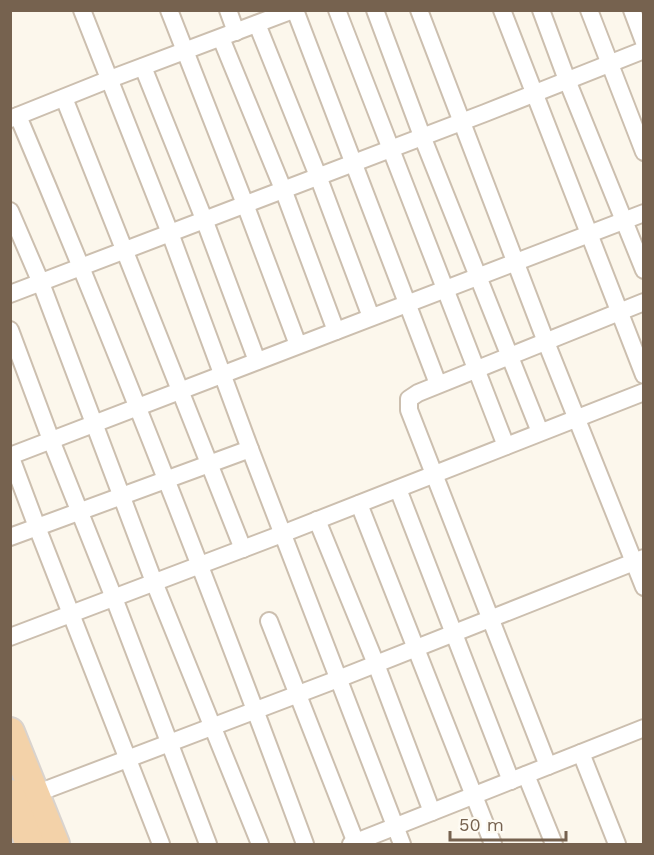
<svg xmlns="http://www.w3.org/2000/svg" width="654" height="855" font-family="'Work Sans',sans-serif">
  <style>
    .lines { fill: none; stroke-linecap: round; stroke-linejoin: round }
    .minor-casing { stroke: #ccbfaf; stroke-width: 20 }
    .trunk-casing { stroke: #d9d3ce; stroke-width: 32 }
    .minor { stroke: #fff; stroke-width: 16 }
    .trunk { stroke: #f3d2a9; stroke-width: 28 }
  </style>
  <rect width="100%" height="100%" fill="#fcf7ec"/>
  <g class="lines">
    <defs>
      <g id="minor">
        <path d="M 82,10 L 170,233 L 250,449 L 402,844"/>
        <path d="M 169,10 L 245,204 L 298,345"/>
        <path d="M 228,10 L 236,32"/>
        <path d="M 295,10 L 438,384"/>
        <path d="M 337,10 L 506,446"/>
        <path d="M 375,10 L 422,136 L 540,432"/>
        <path d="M 419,10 L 546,342 L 644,587"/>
        <path d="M 502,10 L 644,375"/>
        <path d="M 541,10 L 567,80 L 644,270"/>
        <path d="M 589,10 L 644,152"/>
        <path d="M 632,10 L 644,42"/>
        <path d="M 257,24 L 318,176 L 371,317"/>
        <path d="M 221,38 L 283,189 L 336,331"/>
        <path d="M 143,67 L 204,219 L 257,361"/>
        <path d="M 64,98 L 243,549"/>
        <path d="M 18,116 C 120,357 215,600 305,844"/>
        <path d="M 10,119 L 110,79 L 293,10"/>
        <path d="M 10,211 L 41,283 L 154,582 L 260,844"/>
        <path d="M 10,294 L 485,113 L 644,50"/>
        <path d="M 10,330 L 51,440 L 114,598 L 208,844"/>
        <path d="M 10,455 L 37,527 L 161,844"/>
        <path d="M 10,456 L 644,213"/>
        <path d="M 398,489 L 511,781"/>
        <path d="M 359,504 L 493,844"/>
        <path d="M 317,520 L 376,664 L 432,812"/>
        <path d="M 10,537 L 250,449"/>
        <path d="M 269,621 L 356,843"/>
        <path d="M 10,637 L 282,534 L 644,392"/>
        <path d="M 581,753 L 617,844"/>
        <path d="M 548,766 L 409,410 L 409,399 L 418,393 L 644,302"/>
        <path d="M 526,775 L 554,844"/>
        <path d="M 35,794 L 338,679 L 644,558"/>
        <path d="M 351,844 L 644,728"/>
      </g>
      <g id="trunk">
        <path d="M 10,732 L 55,844"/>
        <path d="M 10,794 L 30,844"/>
      </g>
    </defs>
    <use href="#minor" class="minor-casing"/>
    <use href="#trunk" class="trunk-casing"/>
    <use href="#minor" class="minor"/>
    <use href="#trunk" class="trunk"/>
  </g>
  <rect width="654" height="855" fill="none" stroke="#76624f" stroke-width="24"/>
  <path d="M450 831v9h116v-9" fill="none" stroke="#76624f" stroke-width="3"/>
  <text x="459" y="831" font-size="18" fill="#76624f" stroke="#fefbf3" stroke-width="4.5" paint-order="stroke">50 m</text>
</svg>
